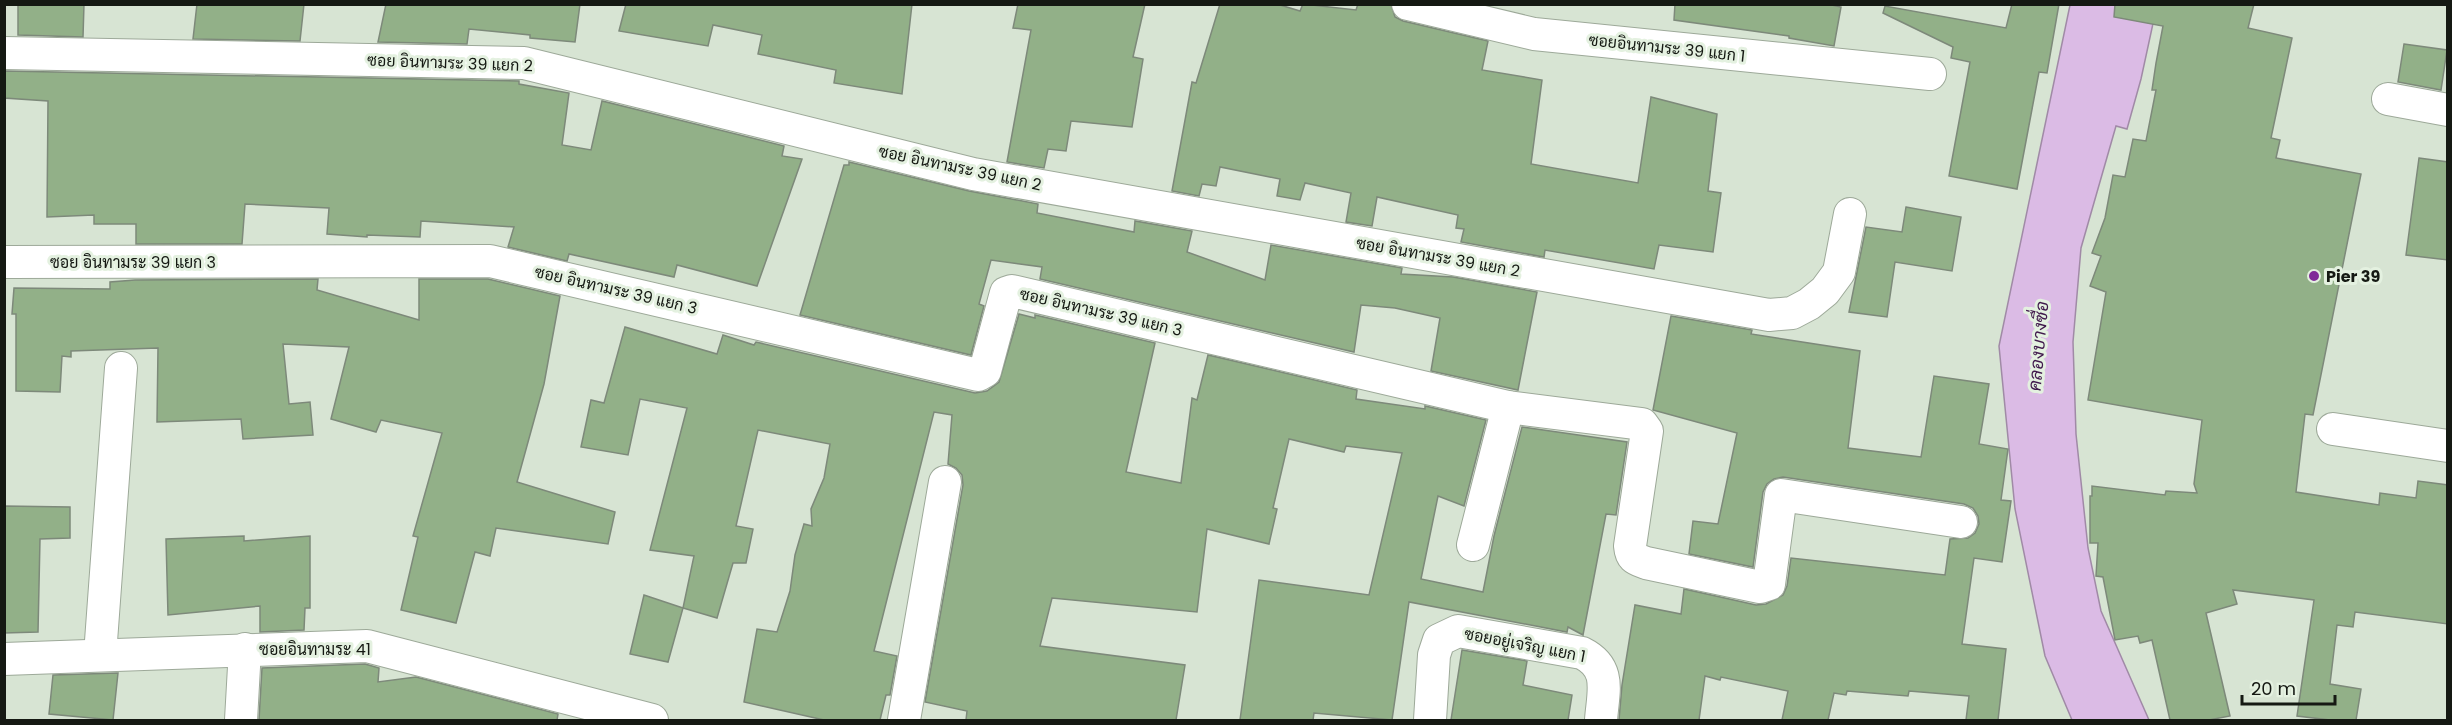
<svg xmlns="http://www.w3.org/2000/svg" width="2452" height="725" font-family="Poppins,Sarabun,sans-serif">
  <style>
    .water { fill: #dbbbe5; stroke: #a08aa6; stroke-width: 1.5 }
    .building { fill: #92b088; stroke: #7d897a; stroke-width: 1.5 }
    .lines { fill: none; stroke-linecap: round; stroke-linejoin: round }
    .minor-casing { stroke: #9da999; stroke-width: 34 }
    .minor { stroke: #fff; stroke-width: 32 }
    .poi-dot { fill: #802a98; stroke: #e4f1e0; stroke-width: 2 }
    .labels { text-anchor: middle; dominant-baseline: central; stroke-width: 6; stroke-linejoin: round; paint-order: stroke }
    .street-label { font-size: 16px; fill: #151913; stroke: #e4f1e0 }
    .poi-label { font-size: 16px; font-weight: bold; fill: #151913; stroke: #e4f1e0; text-anchor: start }
    .water-label { font-size: 18px; font-style: italic; fill: #40194c; stroke: #e4f1e0 }
  </style>
  <rect width="100%" height="100%" fill="#d7e4d3"/>
  <path class="water" d="M 2070,5 L 2157,5 L 2141,79 L 2127,129 L 2116,126 L 2081,248 L 2073,342 L 2076,434 L 2088,548 L 2101,611 L 2149,720 L 2072,720 L 2045,656 L 2015,509 L 1999,346 Z"/>
  <g class="building">
    <path d="M 18,4 L 84,4 L 83,37 L 18,35 Z"/>
    <path d="M 197,4 L 304,4 L 300,41 L 193,39 Z"/>
    <path d="M 386,4 L 580,4 L 575,42 L 530,38 L 530,35 L 469,29 L 467,44 L 378,42 Z"/>
    <path d="M 626,4 L 912,4 L 902,94 L 834,83 L 836,70 L 758,54 L 762,35 L 713,25 L 708,46 L 619,31 Z"/>
    <path d="M 1018,4 L 1145,4 L 1133,57 L 1143,59 L 1132,127 L 1071,121 L 1066,151 L 1048,149 L 1044,168 L 1007,162 L 1031,30 L 1013,28 Z"/>
    <path d="M 1220,4 L 1277,4 L 1300,11 L 1303,4 L 1356,10 L 1358,4 L 1391,4 L 1395,17 L 1403,21 L 1488,41 L 1482,70 L 1542,80 L 1531,164 L 1638,183 L 1651,97 L 1717,114 L 1708,191 L 1721,193 L 1713,252 L 1659,245 L 1654,269 L 1545,250 L 1544,257 L 1461,242 L 1464,229 L 1456,228 L 1458,215 L 1377,197 L 1372,226 L 1346,222 L 1351,193 L 1305,183 L 1300,200 L 1277,196 L 1280,179 L 1220,167 L 1216,186 L 1202,184 L 1199,196 L 1172,191 L 1192,82 L 1196,83 Z"/>
    <path d="M 1675,4 L 1827,4 L 1841,7 L 1834,46 L 1789,38 L 1789,36 L 1674,20 Z"/>
    <path d="M 2012,4 L 2059,4 L 2047,73 L 2039,72 L 2017,189 L 1949,176 L 1970,62 L 1951,58 L 1953,47 L 1883,13 L 1885,6 L 2006,28 Z"/>
    <path d="M 2115,4 L 2254,4 L 2248,28 L 2292,38 L 2271,138 L 2280,140 L 2276,158 L 2361,174 L 2313,415 L 2305,414 L 2296,492 L 2379,505 L 2380,493 L 2416,498 L 2418,481 L 2448,485 L 2448,624 L 2355,612 L 2353,627 L 2337,625 L 2330,684 L 2361,689 L 2356,720 L 2330,720 L 2297,716 L 2314,600 L 2233,590 L 2237,604 L 2206,613 L 2230,716 L 2209,720 L 2170,720 L 2152,640 L 2140,643 L 2138,636 L 2115,640 L 2103,577 L 2096,576 L 2098,543 L 2090,543 L 2090,496 L 2092,496 L 2092,486 L 2165,495 L 2166,491 L 2197,493 L 2194,484 L 2202,420 L 2088,400 L 2106,292 L 2090,286 L 2101,256 L 2092,253 L 2105,218 L 2113,175 L 2125,177 L 2133,139 L 2146,141 L 2156,90 L 2152,90 L 2156,63 L 2163,26 L 2114,17 Z"/>
    <path d="M 2404,44 L 2447,50 L 2441,90 L 2398,82 Z"/>
    <path d="M 4,71 L 519,81 L 519,84 L 569,93 L 562,145 L 591,150 L 602,101 L 784,146 L 782,156 L 802,159 L 757,286 L 677,265 L 674,277 L 569,254 L 567,261 L 508,247 L 514,227 L 421,221 L 420,237 L 367,235 L 367,237 L 327,234 L 329,208 L 245,204 L 242,244 L 136,244 L 136,224 L 94,224 L 94,215 L 47,217 L 48,101 L 4,98 Z"/>
    <path d="M 2419,158 L 2448,162 L 2448,260 L 2406,255 Z"/>
    <path d="M 849,162 L 969,191 L 1038,204 L 1037,213 L 1134,232 L 1135,221 L 1192,231 L 1187,252 L 1265,280 L 1271,245 L 1402,268 L 1401,274 L 1453,277 L 1537,292 L 1518,390 L 1431,371 L 1440,318 L 1395,308 L 1361,305 L 1354,352 L 1040,279 L 1042,267 L 991,260 L 979,304 L 984,306 L 971,355 L 800,315 L 844,165 L 849,165 Z"/>
    <path d="M 1906,207 L 1961,217 L 1952,271 L 1895,262 L 1887,317 L 1849,312 L 1866,227 L 1902,232 Z"/>
    <path d="M 318,279 L 317,290 L 419,320 L 419,279 L 488,279 L 560,296 L 544,384 L 517,482 L 615,512 L 608,544 L 496,528 L 490,556 L 475,552 L 456,623 L 401,610 L 418,537 L 413,536 L 442,433 L 381,420 L 376,432 L 331,419 L 349,347 L 283,344 L 289,404 L 310,402 L 313,435 L 243,439 L 241,419 L 157,422 L 158,348 L 71,351 L 71,357 L 62,356 L 60,392 L 16,391 L 16,314 L 12,314 L 14,288 L 110,289 L 110,282 L 135,280 Z"/>
    <path d="M 1019,314 L 1035,318 L 1035,315 L 1155,343 L 1126,472 L 1181,483 L 1192,398 L 1197,400 L 1208,355 L 1357,390 L 1356,399 L 1425,409 L 1425,406 L 1486,420 L 1464,506 L 1438,496 L 1421,579 L 1483,592 L 1494,536 L 1522,427 L 1627,442 L 1616,515 L 1606,514 L 1583,635 L 1568,627 L 1567,632 L 1409,602 L 1392,720 L 1314,713 L 1313,720 L 1240,720 L 1259,580 L 1369,595 L 1402,453 L 1346,446 L 1344,452 L 1289,439 L 1273,508 L 1277,509 L 1269,544 L 1207,529 L 1197,612 L 1052,598 L 1040,646 L 1185,665 L 1176,720 L 966,720 L 967,711 L 925,702 L 963,485 L 962,475 L 956,468 L 948,464 L 952,415 L 934,412 L 874,651 L 897,656 L 890,695 L 886,695 L 880,720 L 824,720 L 744,702 L 757,629 L 777,632 L 790,591 L 795,555 L 804,524 L 812,526 L 811,509 L 824,478 L 830,444 L 758,430 L 736,526 L 753,529 L 746,563 L 733,563 L 717,618 L 683,608 L 694,556 L 650,550 L 687,408 L 640,399 L 628,455 L 581,447 L 591,400 L 604,403 L 625,327 L 717,354 L 723,335 L 754,345 L 756,342 L 975,393 L 987,391 L 999,382 Z"/>
    <path d="M 1671,316 L 1752,330 L 1751,334 L 1860,351 L 1848,448 L 1921,457 L 1934,376 L 1989,384 L 1979,444 L 2008,449 L 2001,500 L 2011,501 L 2002,562 L 1974,558 L 1962,644 L 2006,649 L 1998,720 L 1966,720 L 1969,696 L 1909,691 L 1908,696 L 1847,691 L 1846,695 L 1834,693 L 1828,720 L 1782,720 L 1788,691 L 1721,677 L 1720,680 L 1705,676 L 1699,720 L 1619,720 L 1622,685 L 1635,605 L 1681,614 L 1684,589 L 1756,605 L 1766,604 L 1783,595 L 1787,586 L 1791,558 L 1945,575 L 1950,539 L 1968,538 L 1975,533 L 1979,524 L 1978,516 L 1973,508 L 1964,504 L 1783,477 L 1774,479 L 1767,484 L 1763,492 L 1753,567 L 1689,554 L 1693,521 L 1718,524 L 1737,433 L 1653,410 Z"/>
    <path d="M 4,506 L 70,507 L 70,538 L 40,539 L 38,632 L 4,633 Z"/>
    <path d="M 244,536 L 244,541 L 310,536 L 310,608 L 305,608 L 304,630 L 260,632 L 260,606 L 168,615 L 166,539 Z"/>
    <path d="M 644,595 L 683,608 L 668,662 L 630,654 Z"/>
    <path d="M 1462,650 L 1527,661 L 1523,685 L 1572,695 L 1568,720 L 1451,720 Z"/>
    <path d="M 365,664 L 379,668 L 378,682 L 416,677 L 558,714 L 557,720 L 259,720 L 262,668 Z"/>
    <path d="M 118,673 L 113,720 L 49,714 L 53,675 Z"/>
  </g>
  <g class="lines">
    <defs>
      <g id="minor">
        <path d="M 1408,4 L 1534,34 L 1930,74"/>
        <path d="M 4,53 L 524,63 L 973,174 L 1769,315 L 1792,313 L 1809,304 L 1825,291 L 1839,272 L 1850,214"/>
        <path d="M 2388,99 L 2448,110"/>
        <path d="M 4,262 L 490,261 L 978,375 L 985,371 L 1006,293 L 1012,291 L 1508,407 L 1642,424 L 1647,431 L 1630,546 C 1631,558 1635,559 1646,563 L 1760,587 L 1769,584 L 1781,495 L 1961,522"/>
        <path d="M 2333,429 L 2448,446"/>
        <path d="M 1473,545 L 1508,407"/>
        <path d="M 100,655 L 121,368"/>
        <path d="M 4,659 L 367,646 L 652,720"/>
        <path d="M 241,720 L 245,649"/>
        <path d="M 904,720 L 945,482"/>
        <path d="M 1430,720 L 1434,655 L 1439,640 L 1458,631 L 1582,653 C 1612,668 1603,692 1601,720"/>
      </g>
    </defs>
    <use href="#minor" class="minor-casing"/>
    <use href="#minor" class="minor"/>
  </g>
  <circle class="poi-dot" cx="2314" cy="276" r="6"/>
  <g class="labels">
    <g class="street-label">
      <text transform="translate(1667 48) rotate(6)">ซอยอินทามระ 39 แยก 1</text>
      <text transform="translate(450 63) rotate(2)">ซอย อินทามระ 39 แยก 2</text>
      <text transform="translate(960 168) rotate(12)">ซอย อินทามระ 39 แยก 2</text>
      <text transform="translate(1438 257) rotate(10)">ซอย อินทามระ 39 แยก 2</text>
      <text x="133" y="262">ซอย อินทามระ 39 แยก 3</text>
      <text transform="translate(616 290) rotate(13)">ซอย อินทามระ 39 แยก 3</text>
      <text transform="translate(1101 312) rotate(13)">ซอย อินทามระ 39 แยก 3</text>
      <text transform="translate(1525 645) rotate(11)">ซอยอยู่เจริญ แยก 1</text>
      <text x="315" y="649">ซอยอินทามระ 41</text>
    </g>
    <g class="poi-label">
      <text x="2326" y="276">Pier 39</text>
    </g>
    <g class="water-label">
      <text transform="translate(2038 346) rotate(-85)">คลองบางซื่อ</text>
    </g>
  </g>
  <rect width="2452" height="725" fill="none" stroke="#151913" stroke-width="12"/>
  <path d="M2242 695v9h93v-9" fill="none" stroke="#151913" stroke-width="3"/>
  <text x="2251" y="695" font-size="18" fill="#151913" stroke="#e4f1e0" stroke-width="4.5" paint-order="stroke">20 m</text>
</svg>
